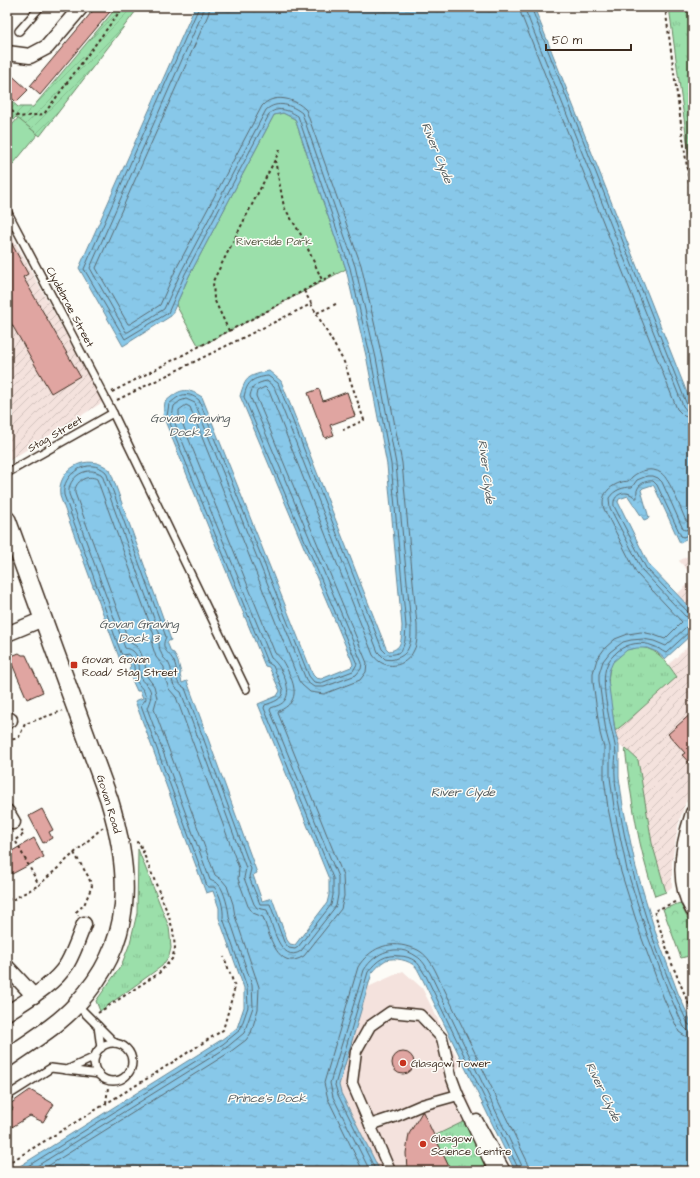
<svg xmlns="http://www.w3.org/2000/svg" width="700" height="1178" font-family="'Architects Daughter',sans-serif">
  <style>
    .built { fill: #f4e2dd }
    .industrial { fill: url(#industrial-furrows) }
    .grass { fill: url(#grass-tufts); stroke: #6b8464 }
    .forest { fill: url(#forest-crowns); stroke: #6b8464 }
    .park { fill: #9bdfaa; stroke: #6b8464 }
    .garden { fill: url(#garden-furrows); stroke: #6b8464 }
    .water { fill: url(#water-ripples); stroke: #698998 }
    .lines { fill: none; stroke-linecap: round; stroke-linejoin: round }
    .shore { stroke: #5a696f; stroke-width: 1 }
    .building { fill: #e0a5a1; stroke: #3b2a1e }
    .service-casing { stroke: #3b2a1e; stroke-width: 10 }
    .pedestrian-casing { stroke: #3b2a1e; stroke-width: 13 }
    .minor-casing { stroke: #3b2a1e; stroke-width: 17 }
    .tertiary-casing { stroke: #3b2a1e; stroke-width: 20 }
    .path { stroke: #3b2a1e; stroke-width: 2; stroke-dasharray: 3 3; stroke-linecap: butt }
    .service { stroke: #fdfcf7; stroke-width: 7 }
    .pedestrian { stroke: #fdfcf7; stroke-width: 10 }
    .minor { stroke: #fdfcf7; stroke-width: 14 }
    .tertiary { stroke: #fdfcf7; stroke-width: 17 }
    .poi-dot { fill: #c8321e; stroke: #fdfcf7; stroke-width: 1.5 }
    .labels { text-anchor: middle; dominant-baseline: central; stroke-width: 3; stroke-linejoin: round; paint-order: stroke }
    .park-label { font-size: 11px; fill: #535741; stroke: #fdfcf7 }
    .street-label { font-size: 11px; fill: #3b2a1e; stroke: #fdfcf7 }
    .poi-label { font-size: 11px; fill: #3b2a1e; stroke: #fdfcf7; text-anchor: start }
    .water-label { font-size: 12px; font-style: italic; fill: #52595b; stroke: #fdfcf7 }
  </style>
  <defs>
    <pattern id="industrial-furrows" width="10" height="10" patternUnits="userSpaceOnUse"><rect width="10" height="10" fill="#f4e2dd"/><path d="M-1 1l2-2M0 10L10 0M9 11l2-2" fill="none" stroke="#d2c2bd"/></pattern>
    <pattern id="grass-tufts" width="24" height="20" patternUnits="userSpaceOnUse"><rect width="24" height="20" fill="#9bdfaa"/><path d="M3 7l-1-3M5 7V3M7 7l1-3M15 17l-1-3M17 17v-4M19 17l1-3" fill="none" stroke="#86c092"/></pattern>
    <pattern id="forest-crowns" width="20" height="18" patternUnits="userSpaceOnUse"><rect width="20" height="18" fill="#9bdfaa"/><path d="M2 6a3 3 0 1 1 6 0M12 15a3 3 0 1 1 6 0" fill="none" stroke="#86c092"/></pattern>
    <pattern id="garden-furrows" width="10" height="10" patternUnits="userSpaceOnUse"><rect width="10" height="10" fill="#9bdfaa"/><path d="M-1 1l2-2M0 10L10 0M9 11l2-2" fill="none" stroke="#86c092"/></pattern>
    <pattern id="water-ripples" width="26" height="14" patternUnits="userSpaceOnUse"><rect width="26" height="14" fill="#88c8e9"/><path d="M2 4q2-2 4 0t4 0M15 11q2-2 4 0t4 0" fill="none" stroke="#76acc7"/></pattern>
  </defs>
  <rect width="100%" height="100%" fill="#fdfcf7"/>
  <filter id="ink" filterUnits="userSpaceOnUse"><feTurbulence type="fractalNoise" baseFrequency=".025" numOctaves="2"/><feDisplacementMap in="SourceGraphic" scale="8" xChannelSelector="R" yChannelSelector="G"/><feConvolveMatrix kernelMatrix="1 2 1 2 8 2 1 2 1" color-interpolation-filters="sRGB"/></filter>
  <g filter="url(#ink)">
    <g class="built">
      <path d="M 693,829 L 693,924 L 688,919 L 680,903 L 692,894 L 688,868 Z"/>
      <path d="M 403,971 L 422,988 L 461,1065 L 455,1071 L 475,1114 L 465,1121 L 490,1171 L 380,1171 L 341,1093 L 339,1085 L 368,987 Z"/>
    </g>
    <g class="industrial">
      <path d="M 7,227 L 103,402 L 7,462 Z"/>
      <path d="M 693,553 L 693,576 L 679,561 Z"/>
      <path d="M 693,580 L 693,611 L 677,594 Z"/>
      <path d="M 693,642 L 693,786 L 687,798 L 678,826 L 672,862 L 672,887 L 666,892 L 652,843 L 638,760 L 625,748 L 619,746 L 615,731 L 624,724 L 677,677 L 669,664 Z"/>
    </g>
    <g class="grass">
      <path d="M 669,7 L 688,7 L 693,42 L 693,185 Z"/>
      <path d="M 641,647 C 660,650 667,663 677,677 L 624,724 L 615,731 C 612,700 592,650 641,647 Z"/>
      <path d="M 625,748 L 638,760 L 652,843 L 666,892 L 655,896 C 638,848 631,798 625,748 Z"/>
      <path d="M 138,849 L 169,927 L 170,936 L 171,948 L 169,956 L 162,966 L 100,1011 L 96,1001 L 121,966 L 130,943 L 137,913 Z"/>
      <path d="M 465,1121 L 490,1171 L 451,1171 L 434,1136 Z"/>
    </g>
    <path class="forest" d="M 680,903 L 688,919 L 693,924 L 693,955 L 681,958 L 663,909 Z"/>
    <g class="park">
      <path d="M 283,113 L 295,119 L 346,269 L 203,345 L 198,345 L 176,305 L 189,276 L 274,115 Z"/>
      <path d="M 18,118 L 38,134 L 9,169 L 7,167 L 7,131 Z"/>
    </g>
    <path class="garden" d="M 117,7 L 139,7 L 40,136 L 16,117 L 7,126 L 7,97 L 18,107 L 33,107 Z"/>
    <path class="water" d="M 195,7 L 534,7 L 693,408 L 693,536 L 680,543 L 654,486 L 652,485 L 643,488 L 641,490 L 649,518 L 644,520 L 628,496 L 619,499 L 618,502 L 649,565 L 693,611 L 693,633 L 665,659 L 657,652 L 647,648 L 637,648 L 627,650 L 613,662 L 609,671 L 608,680 L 615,731 L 619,746 L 619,777 L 623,806 L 636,868 L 655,931 L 678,993 L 693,1026 L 693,1171 L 515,1171 L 422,978 C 420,974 418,970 416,967 C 409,960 395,957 386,960 C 380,963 376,969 372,973 L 339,1085 L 341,1093 L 380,1171 L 12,1171 L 221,1040 L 237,1028 L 244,1007 L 244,988 L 219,918 L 219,908 L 213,891 L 206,893 L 135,701 L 143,698 L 140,691 L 137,691 L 132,680 L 129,668 L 131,666 L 127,658 L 120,660 L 60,496 C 56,469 88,451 110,470 L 171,640 L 167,642 L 171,652 L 174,653 L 178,662 L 181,673 L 180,675 L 182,683 L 187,681 L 257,873 L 253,875 L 262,901 L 272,898 L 287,940 L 290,944 L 295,945 L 327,903 L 329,895 L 329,879 L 258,704 L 277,696 L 280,691 L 269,667 L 265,666 L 163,416 L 165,402 C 179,390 185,386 202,397 L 313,675 L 316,678 L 321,679 L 351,667 L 353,665 L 352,661 L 240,396 C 246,376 248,376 269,371 L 281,381 L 386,648 L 389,651 C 403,649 401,638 402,626 L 387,465 L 367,360 L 346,269 L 295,119 L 283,113 L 274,115 L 189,276 L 171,316 L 123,346 L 79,268 Z"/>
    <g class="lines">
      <g class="shore">
        <path d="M 520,7 L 521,14 L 677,409 L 684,416 L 693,419"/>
        <path d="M 526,7 L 526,12 L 683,406 L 687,411 L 693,413"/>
        <path d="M 531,7 L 687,405 L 690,407 L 693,408"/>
        <path d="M 693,522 L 686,521 C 681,510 670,479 661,473 C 652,467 640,470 632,477 C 631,478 630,480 628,481 C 626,482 624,481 622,482 C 609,486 600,495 604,509 L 637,574 L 682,622 L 665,639 L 651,634 L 641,632 L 628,634 L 615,639 L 605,648 L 597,659 L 593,673 L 593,682 L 600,733 L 604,748 L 604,778 L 608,808 L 621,872 L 641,936 L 664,999 L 679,1032 L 685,1036 L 693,1038"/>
        <path d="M 693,528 L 685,530 L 683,529 L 662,482 L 658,478 L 653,476 L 647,476 L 637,480 L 632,487 C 623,487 614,490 609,498 L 610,508 L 642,570 L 685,616 L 693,619"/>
        <path d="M 693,533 L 683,537 L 681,536 L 657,485 L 653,481 C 648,480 640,483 638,488 C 636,491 637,495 637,498 L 635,498 C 627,488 612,494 614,506 L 646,568 L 689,613 L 693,614"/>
        <path d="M 693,626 L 686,627 L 666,646 L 654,641 L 643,639 L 631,640 L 623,642 L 610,652 L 603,661 L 599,674 L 599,681 L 606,732 L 610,747 L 610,777 L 614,807 L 627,870 L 647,934 L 670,996 L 684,1027 L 688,1031 L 693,1032"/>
        <path d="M 693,631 L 689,632 L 666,653 C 661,651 658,647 653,646 C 642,641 628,643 618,651 C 614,655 609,659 607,665 C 599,682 611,726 615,745 C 617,755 614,766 615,775 C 615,785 617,796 619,805 C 631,880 656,956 688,1024 L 693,1027"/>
        <path d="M 20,1171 L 223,1044 L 240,1030 L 248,1007 L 247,987 L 223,918 C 224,909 220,893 214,887 L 209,887 L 207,886 L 141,705 L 146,699 C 145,688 139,688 136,679 C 133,670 136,661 128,654 L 123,655 L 121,653 L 64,495 C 61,474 89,456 106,472 L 166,637 C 159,651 171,652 175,664 C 179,675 172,681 185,688 L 251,869 L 249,877 L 260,904 L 270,904 L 284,942 L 289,948 L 295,949 L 298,947 L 331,905 L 333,895 L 333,878 L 264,708 L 265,705 C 273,702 283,700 283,690 L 273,666 L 267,662 L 167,416 L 169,404 C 180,395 186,390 199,400 L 309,676 L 314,682 L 321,683 L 353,671 L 357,664 L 244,397 C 247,381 253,378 268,376 L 278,383 L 382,649 L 387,654 C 406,657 405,640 406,626 L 391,464 L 371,359 L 350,268 L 298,116 C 290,111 279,106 270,113 L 185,274 L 168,313 L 125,339 L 84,269 L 199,7"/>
        <path d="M 29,1171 L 226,1048 L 244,1033 L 253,1007 L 252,985 L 229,917 C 229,910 224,890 219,885 C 217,882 213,882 210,880 L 147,708 C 150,700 154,693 147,685 C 144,682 142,682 141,678 C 138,669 141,658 133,651 C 131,649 127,649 125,648 L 69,494 C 67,477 88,464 102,475 L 160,635 C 158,643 159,650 163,657 C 165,660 168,661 169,664 C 175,676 167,683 181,692 L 246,868 L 244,878 L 254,904 L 257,908 L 267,910 C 272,923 280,965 301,951 L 336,906 L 338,895 L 338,877 L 270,710 L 271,708 C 276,706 282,705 285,700 C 293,689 280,664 271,658 L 172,416 L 174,406 L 180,401 L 186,399 L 195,403 L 307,682 L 314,687 L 324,687 L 356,675 L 361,669 L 362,663 L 250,396 C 252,386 256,383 267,381 L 274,387 L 378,652 L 385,659 C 389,660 393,660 397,658 C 412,653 411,638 411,625 L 396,464 L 376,358 L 355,266 L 302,113 C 292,105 277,100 266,110 L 181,272 L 164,309 L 128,332 L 126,332 L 90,268 L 203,12 L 204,7"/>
        <path d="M 40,1171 L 230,1052 L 246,1040 L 251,1033 L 258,1009 L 259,987 L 235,916 L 233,904 L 227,886 L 222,880 L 215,875 L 154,709 L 157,698 L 154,686 L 146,675 L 145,663 L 140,651 L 136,646 L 129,642 L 75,493 C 74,481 88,474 97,479 L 154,635 L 152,645 L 156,657 L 164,667 L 165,678 L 169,689 L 176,697 L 239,868 L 238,879 L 248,906 L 253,913 L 263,917 C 269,933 277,973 304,956 L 341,909 L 344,896 L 343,875 L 278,713 L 279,711 C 299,702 296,688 288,671 C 284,664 282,658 275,653 L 179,415 L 179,410 L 186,405 L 190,407 L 299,681 L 302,685 L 310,692 L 324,694 L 360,680 L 366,672 L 367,663 L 256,396 L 257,391 L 265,387 L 269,391 L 373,655 C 384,671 406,668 414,650 C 418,643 417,632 417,625 L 402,463 L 382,357 L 361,265 L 306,110 C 295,98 273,93 262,106 L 176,269 L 160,305 L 130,324 L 128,324 L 96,268 L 208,15 L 210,7"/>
        <path d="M 363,1171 L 328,1099 L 324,1083 L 358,967 C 369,949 388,940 409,947 C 413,948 417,949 421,952 C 428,957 432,964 436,972 L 528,1163 L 529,1171"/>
        <path d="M 370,1171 L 333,1097 L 330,1083 L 364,970 C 375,952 397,943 416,956 C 423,960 426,967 430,973 L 522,1166 L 523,1171"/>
        <path d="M 376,1171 L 338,1095 L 335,1085 L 368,972 C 377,960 385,954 400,956 C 405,956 411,958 415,961 C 420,964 422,971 426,976 L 518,1168 L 518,1171"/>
      </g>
    </g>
    <g class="building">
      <path d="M 96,7 L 114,7 L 40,95 L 30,86 Z"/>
      <path d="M 7,71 L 28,90 L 16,102 L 7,93 Z"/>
      <path d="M 7,235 L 28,274 L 23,277 L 80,376 L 51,393 L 7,316 Z"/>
      <path d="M 319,389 L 323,401 L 347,392 L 355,416 L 330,425 L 334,435 L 325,438 L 308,393 Z"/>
      <path d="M 19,653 L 22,655 L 26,655 L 43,692 L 27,699 L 9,657 Z"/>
      <path d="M 693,712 L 693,767 L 682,755 L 685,753 L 668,734 Z"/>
      <path d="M 42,809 L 53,830 L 49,832 L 52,838 L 43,843 L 29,816 Z"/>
      <path d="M 34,838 L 44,857 L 12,874 L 11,871 L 7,872 L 7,854 Z"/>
      <circle cx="403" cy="1063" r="11"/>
      <path d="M 30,1090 L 54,1104 L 43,1122 L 30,1116 L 7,1130 L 7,1113 L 13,1109 L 10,1104 Z"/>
      <path d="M 422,1112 L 423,1112 L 451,1171 L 407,1171 L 406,1153 L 409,1134 Z"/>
    </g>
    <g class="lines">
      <defs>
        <g id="service">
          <path d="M 19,31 L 40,7"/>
          <path d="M 7,211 L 113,413 L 246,689"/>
          <path d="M 7,473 L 113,413"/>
          <path d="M 77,1005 L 115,1043"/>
          <path d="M 98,1026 L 101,1048"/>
          <circle cx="113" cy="1062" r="19"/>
          <path d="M 67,1070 L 95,1057"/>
          <path d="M 7,1096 L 51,1068 L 99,1074"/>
        </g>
        <g id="pedestrian">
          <path d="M 471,1123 L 477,1120 L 505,1171"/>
          <path d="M 370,1125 L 394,1117 L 422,1105 L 458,1095 L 494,1171"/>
          <path d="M 390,1171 L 352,1083 L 356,1051 L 370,1026 L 390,1012 L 420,1015 L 442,1038 L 451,1076 L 458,1095"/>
        </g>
        <g id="minor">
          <path d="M 7,53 L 30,56 L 47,47 L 81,7"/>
          <path d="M 7,634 L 43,619"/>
          <path d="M 7,721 L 10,720"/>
          <path d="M 7,812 L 13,822"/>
          <path d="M 693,813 C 683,843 675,881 693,910"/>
          <path d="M 7,967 L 34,996"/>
          <path d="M 7,1013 C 27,1000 54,985 67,964 C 74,952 79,937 84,924"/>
        </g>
        <path id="tertiary" d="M 7,520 L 109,799 C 132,875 135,942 77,1004 C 57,1026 31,1041 7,1058"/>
      </defs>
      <use href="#service" class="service-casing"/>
      <use href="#pedestrian" class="pedestrian-casing"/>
      <use href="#minor" class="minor-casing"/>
      <use href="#tertiary" class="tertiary-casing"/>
      <g class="path">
        <path d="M 665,7 L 693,211"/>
        <path d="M 7,107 L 19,117 L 44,114 L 123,7"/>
        <path d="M 275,160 L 284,207 L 303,238 L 322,280"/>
        <path d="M 304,291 L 311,303"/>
        <path d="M 317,313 L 338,303"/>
        <path d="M 229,331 L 214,299 L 213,281 L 281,148"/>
        <path d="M 112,392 L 269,310 L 335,273"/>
        <path d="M 117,400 L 311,304 L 344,362 L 364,420 L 343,430"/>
        <path d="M 7,742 L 19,737 L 25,724 L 62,711"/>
        <path d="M 688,802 L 693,792"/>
        <path d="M 21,830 L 24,834 L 15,840 L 39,885 L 103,827"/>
        <path d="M 74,853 L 88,876 L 92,886 L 84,905 L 76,912 L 78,915"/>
        <path d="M 7,899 L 12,900 L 39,885"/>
        <path d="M 675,902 L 654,911 L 672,964 L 693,1014"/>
        <path d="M 98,1013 L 159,973 L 172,959 L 175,948 L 173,930 L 168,914 L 139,842 L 134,843"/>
        <path d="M 106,1103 L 109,1080"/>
        <path d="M 7,1164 L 148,1078 L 223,1030 L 235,987 L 224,957"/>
      </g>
      <use href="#service" class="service"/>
      <use href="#pedestrian" class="pedestrian"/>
      <use href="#minor" class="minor"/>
      <use href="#tertiary" class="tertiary"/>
    </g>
  </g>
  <g class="poi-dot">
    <rect x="70" y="661" width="8" height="8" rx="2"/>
    <circle cx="403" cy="1063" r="4"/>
    <circle cx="423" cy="1144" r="4"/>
  </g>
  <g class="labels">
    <g class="park-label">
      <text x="274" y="241">Riverside Park</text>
    </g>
    <g class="street-label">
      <text transform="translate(70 307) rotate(62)">Clydebrae Street</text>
      <text transform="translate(55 434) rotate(-30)">Stag Street</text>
      <text transform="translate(109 804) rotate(73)">Govan Road</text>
    </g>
    <g class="poi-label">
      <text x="82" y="659">Govan, Govan<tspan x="82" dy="13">Road/ Stag Street</tspan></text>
      <text x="411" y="1063">Glasgow Tower</text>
      <text x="431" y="1138">Glasgow<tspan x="431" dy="13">Science Centre</tspan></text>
    </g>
    <g class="water-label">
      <text transform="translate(437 153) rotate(68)">River Clyde</text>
      <text x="190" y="418">Govan Graving<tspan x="190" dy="14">Dock 2</tspan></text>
      <text transform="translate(486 472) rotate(83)">River Clyde</text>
      <text x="139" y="624">Govan Graving<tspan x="139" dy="14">Dock 3</tspan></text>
      <text x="463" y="792">River Clyde</text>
      <text transform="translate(603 1092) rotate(64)">River Clyde</text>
      <text x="267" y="1098">Prince's Dock</text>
    </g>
  </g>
  <rect width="700" height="1178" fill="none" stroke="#fdfcf7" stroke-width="24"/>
  <rect x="12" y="12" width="676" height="1154" fill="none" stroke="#3b2a1e" stroke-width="1.5" filter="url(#ink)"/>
  <path d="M546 44v6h85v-6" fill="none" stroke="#3b2a1e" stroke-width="2"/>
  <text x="552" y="44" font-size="12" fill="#3b2a1e" stroke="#fdfcf7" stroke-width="3" paint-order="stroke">50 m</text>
</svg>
